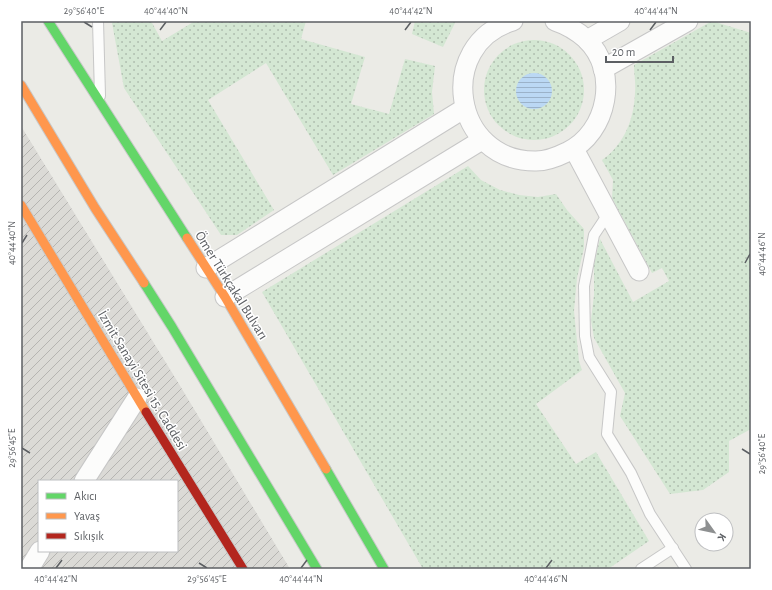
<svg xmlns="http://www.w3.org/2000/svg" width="772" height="590" font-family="'Alegreya Sans',sans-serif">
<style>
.industrial{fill:url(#industrial-furrows);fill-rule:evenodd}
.grass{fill:url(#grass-dots)}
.water{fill:url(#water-rules)}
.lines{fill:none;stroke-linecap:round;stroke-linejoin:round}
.lane-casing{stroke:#c7c7c7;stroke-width:12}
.street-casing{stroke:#c7c7c7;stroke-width:21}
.fast-casing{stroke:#c8c8c8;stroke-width:11}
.slow-casing{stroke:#c8c8c8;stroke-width:11}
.jam-casing{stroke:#c8c8c8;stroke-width:11}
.lane{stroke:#fcfcfb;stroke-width:10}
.street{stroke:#fcfcfb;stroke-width:19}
.fast{stroke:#63d668;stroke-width:9}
.slow{stroke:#ff974d;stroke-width:9}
.jam{stroke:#b3261e;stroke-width:9}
.ticks{fill:none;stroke:#5c5f63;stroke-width:1.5}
.labels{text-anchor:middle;stroke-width:3;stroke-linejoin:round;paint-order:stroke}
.street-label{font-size:14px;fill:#5c5f63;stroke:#fff}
.neatline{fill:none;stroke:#5c5f63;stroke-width:1.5}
.ticks-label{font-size:10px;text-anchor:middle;fill:#5c5f63}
</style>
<defs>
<pattern id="industrial-furrows" width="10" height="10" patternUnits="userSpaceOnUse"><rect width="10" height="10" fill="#dbdad6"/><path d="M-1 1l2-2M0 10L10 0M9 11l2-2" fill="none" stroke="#b5b4b1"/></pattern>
<pattern id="grass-dots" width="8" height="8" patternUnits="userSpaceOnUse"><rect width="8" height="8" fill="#d4e7d3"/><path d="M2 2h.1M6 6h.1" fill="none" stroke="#afbeaf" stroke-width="1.8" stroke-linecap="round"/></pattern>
<pattern id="water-rules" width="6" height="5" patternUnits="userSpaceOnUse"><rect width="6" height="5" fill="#bbd8f4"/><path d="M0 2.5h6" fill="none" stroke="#9bb2c9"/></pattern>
</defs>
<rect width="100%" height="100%" fill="#ebebe6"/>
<path class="industrial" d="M 21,126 L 179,384 L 290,569 L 21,569 ZM 39,481 L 177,481 L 177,551 L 39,551 Z"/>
<g class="grass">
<polygon points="114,21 151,21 162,41 195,21 306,21 301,39 365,57 351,104 389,114 405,59 435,66 432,92 434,114 333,175 266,63 208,100 274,210 237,235 221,235 124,88 112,23"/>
<polygon points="415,21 456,21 443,47 412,34"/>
<path d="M 712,21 L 751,33 L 751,429 L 729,441 L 729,472 L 703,490 L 670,494 L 620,416 L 625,393 L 594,338 L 591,320 L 594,295 L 594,264 L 600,239 L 633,302 L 669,281 L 662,268 L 652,273 L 612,198 L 613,180 L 602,160 C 624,145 634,119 635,93 C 636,84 634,74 634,65 Z"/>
<circle cx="534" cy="90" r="50"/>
<polygon points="468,166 481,180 500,190 519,195 538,197 556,194 567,210 584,229 584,248 577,278 574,311 579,361 582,370 536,404 576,464 596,452 649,541 608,569 423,569 262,292"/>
</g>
<circle class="water" cx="534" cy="91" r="18"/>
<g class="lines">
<defs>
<g id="lane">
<polyline points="98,21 100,96"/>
<polyline points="608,214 594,235 584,286 585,336 589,357 611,392 607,434 631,473 650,514 686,569"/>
<polyline points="641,569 673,548"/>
</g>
<g id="street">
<path d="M 513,21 C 435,44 452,162 536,161 C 547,161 557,157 567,152 C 608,133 620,71 586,39 C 577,31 567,25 555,21"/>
<polyline points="587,40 620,21"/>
<polyline points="603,69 688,21"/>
<polyline points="574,149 639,271"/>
<polyline points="206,268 465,108"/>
<polyline points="225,297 482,140"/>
<polyline points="84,481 137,398"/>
<polyline points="29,569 40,551"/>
</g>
<g id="fast">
<polyline points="48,21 187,238"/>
<polyline points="144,283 172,327 317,569"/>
<polyline points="326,469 384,569"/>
</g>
<g id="slow">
<polyline points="21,85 95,208 144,283"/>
<polyline points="21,205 146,412"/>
<polyline points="187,238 225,297 326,469"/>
</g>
<polyline id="jam" points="146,412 243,569"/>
</defs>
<use href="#lane" class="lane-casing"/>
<use href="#street" class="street-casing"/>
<use href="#fast" class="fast-casing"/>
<use href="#slow" class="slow-casing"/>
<use href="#jam" class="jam-casing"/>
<use href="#lane" class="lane"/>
<use href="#street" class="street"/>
<use href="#fast" class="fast"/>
<use href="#slow" class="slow"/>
<use href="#jam" class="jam"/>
</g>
<path class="ticks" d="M 84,22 L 92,27M 160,30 L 166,22M 405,30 L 411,22M 650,30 L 656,22M 22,243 L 27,235M 745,263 L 750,254M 22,448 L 30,453M 742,449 L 750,454M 199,563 L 207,568M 56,568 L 62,560M 301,568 L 307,560M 546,568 L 552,560"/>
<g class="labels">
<g class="street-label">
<text transform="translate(232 285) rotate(58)" y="5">Ömer Türkçakal Bulvarı</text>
<text transform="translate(143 380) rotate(59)" y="5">İzmit Sanayi Sitesi 15. Caddesi</text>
</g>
</g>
<rect width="772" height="590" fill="none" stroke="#ffffff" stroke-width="44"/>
<rect x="38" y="480" width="140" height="72" fill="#ffffff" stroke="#bebfc1"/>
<rect x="46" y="493" width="20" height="6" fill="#63d668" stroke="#bebfc1"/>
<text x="74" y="500" font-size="12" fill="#5c5f63">Akıcı</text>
<rect x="46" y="513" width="20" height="6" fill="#ff974d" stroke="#bebfc1"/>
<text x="74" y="520" font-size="12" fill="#5c5f63">Yavaş</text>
<rect x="46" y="533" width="20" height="6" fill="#b3261e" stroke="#bebfc1"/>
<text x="74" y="540" font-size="12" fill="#5c5f63">Sıkışık</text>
<g transform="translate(714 532) rotate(123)"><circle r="19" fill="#ffffff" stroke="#bebfc1"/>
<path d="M0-3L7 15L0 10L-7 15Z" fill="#8e9091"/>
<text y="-6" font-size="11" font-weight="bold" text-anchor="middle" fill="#5c5f63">K</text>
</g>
<path d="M606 56v6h67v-6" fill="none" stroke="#5c5f63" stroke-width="2"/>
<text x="612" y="56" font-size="12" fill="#5c5f63" stroke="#ffffff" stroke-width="3" paint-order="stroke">20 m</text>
<rect x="22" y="22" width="728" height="546" class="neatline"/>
<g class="ticks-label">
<text x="84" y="14">29°56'40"E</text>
<text x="166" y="14">40°44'40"N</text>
<text x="411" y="14">40°44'42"N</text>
<text x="656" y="14">40°44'44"N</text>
<text transform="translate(11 243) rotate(-90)" y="4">40°44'40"N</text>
<text transform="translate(761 254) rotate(-90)" y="4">40°44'46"N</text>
<text transform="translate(11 448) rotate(-90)" y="4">29°56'45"E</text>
<text transform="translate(761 454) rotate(-90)" y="4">29°56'40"E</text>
<text x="56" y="582">40°44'42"N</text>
<text x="207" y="582">29°56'45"E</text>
<text x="301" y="582">40°44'44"N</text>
<text x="546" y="582">40°44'46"N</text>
</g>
</svg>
